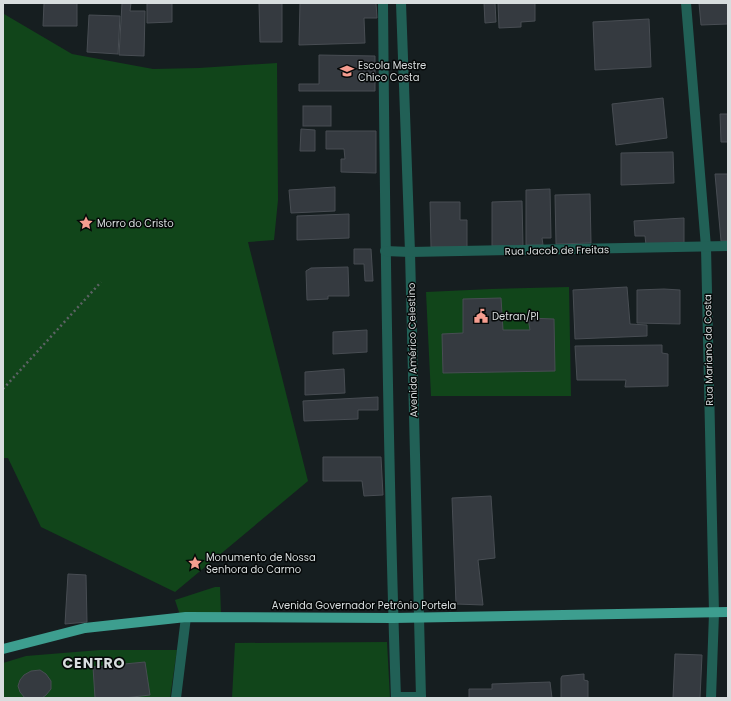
<svg xmlns="http://www.w3.org/2000/svg" width="731" height="701" font-family="Poppins,sans-serif">
<style>
.green{fill:#11451a}
.building{fill:#353a40;stroke:#484d53}
.lines{fill:none;stroke-linecap:round;stroke-linejoin:round}
.path{stroke:#5d6365;stroke-width:2.5;stroke-dasharray:2 3;stroke-linecap:butt}
.minor{stroke:#216056;stroke-width:10}
.primary{stroke:#3d9e8f;stroke-width:10}
.labels{text-anchor:middle;stroke-width:3;stroke-linejoin:round;paint-order:stroke}
.poi-label{font-size:10px;fill:#d8ddde;stroke:#050808;text-anchor:start}
.street-label{font-size:10px;fill:#d8ddde;stroke:#050808}
.district-label{font-size:14px;font-weight:bold;letter-spacing:1px;fill:#d8ddde;stroke:#050808}
</style>
<rect width="100%" height="100%" fill="#161e20"/>
<g class="green">
<polygon points="4,14 72,54 153,69 199,68 277,63 278,200 274,240 248,242 308,481 175,592 41,527 8,458 3,458 3,16"/>
<polygon points="569,287 571,396 431,396 426,292 491,289"/>
<polygon points="215,587 220,587 221,613 180,615 175,600"/>
<polygon points="387,642 390,698 232,698 235,643"/>
<polygon points="100,650 177,650 170,698 3,698 3,663 26,656"/>
</g>
<g class="building">
<polygon points="44,3 77,3 77,26 43,26"/>
<polygon points="122,3 131,3 130,11 145,11 144,56 119,55"/>
<polygon points="147,3 172,3 172,22 147,23"/>
<polygon points="259,3 282,3 282,42 260,42"/>
<polygon points="300,3 376,3 377,18 364,18 365,43 299,45"/>
<polygon points="484,3 495,3 496,22 485,23"/>
<polygon points="498,3 535,3 535,21 521,22 521,27 499,28"/>
<polygon points="699,3 728,3 728,24 701,25"/>
<polygon points="89,15 120,16 118,54 87,52"/>
<polygon points="649,19 651,67 595,70 593,22"/>
<polygon points="319,55 375,56 375,91 299,91 299,84 319,84"/>
<polygon points="663,98 667,138 616,145 612,104"/>
<rect x="303" y="106" width="28" height="20"/>
<polygon points="720,114 728,114 728,142 721,142"/>
<polygon points="301,129 315,130 315,151 300,151"/>
<polygon points="326,131 376,131 376,173 341,172 341,159 345,159 344,149 326,149"/>
<polygon points="673,152 674,183 621,185 621,153"/>
<polygon points="715,174 728,174 728,241 721,241"/>
<polygon points="335,187 335,211 291,213 289,190"/>
<polygon points="550,189 551,238 542,238 543,245 526,245 526,190"/>
<polygon points="590,194 591,243 556,244 555,195"/>
<polygon points="522,201 523,246 492,246 492,202"/>
<polygon points="430,202 460,202 460,220 467,220 467,247 431,247"/>
<polygon points="349,214 349,238 297,240 297,216"/>
<polygon points="684,218 684,245 646,245 645,236 635,236 634,221"/>
<polygon points="354,249 371,249 373,281 365,281 364,264 354,264"/>
<polygon points="348,267 349,296 328,296 328,299 307,300 306,271 311,268"/>
<polygon points="627,287 630,324 647,325 647,336 575,339 573,290"/>
<polygon points="664,289 680,290 680,324 637,323 637,290"/>
<polygon points="501,298 503,330 530,330 528,318 554,319 555,371 443,373 442,334 463,333 463,299"/>
<polygon points="367,330 367,352 333,354 333,332"/>
<polygon points="662,345 662,353 668,354 668,386 625,387 626,380 577,380 575,346"/>
<polygon points="344,369 345,393 305,395 305,372"/>
<polygon points="378,397 378,410 358,410 358,419 304,421 303,401"/>
<polygon points="323,457 381,457 383,495 364,496 362,481 323,481"/>
<polygon points="491,496 495,558 478,560 483,605 456,604 452,498"/>
<polygon points="68,574 86,575 87,622 65,624"/>
<polygon points="675,654 702,655 700,698 673,698"/>
<polygon points="145,662 150,695 124,698 95,698 93,667"/>
<polygon points="40,670 46,674 51,681 51,689 46,695 42,698 25,698 20,692 18,686 20,680 24,675 31,671"/>
<polygon points="584,674 584,680 588,681 588,698 561,698 561,678 562,676"/>
<polygon points="550,682 552,698 469,698 469,689 492,689 492,684"/>
</g>
<g class="lines">
<polyline class="path" points="3,389 101,282"/>
<g class="minor">
<path d="M 383,3 C 385,235 388,466 396,698"/>
<polyline points="401,3 410,252 419,617 421,698"/>
<polyline points="686,3 706,247 714,613 711,698"/>
<polyline points="385,251 410,252 728,246"/>
<polyline points="396,697 421,697"/>
<polyline points="176,698 186,617"/>
</g>
<polyline class="primary" points="3,649 85,628 186,617 393,618 728,612"/>
</g>
<defs>
<symbol id="school-bare" viewBox="-9 -9 18 18"><path d="M0-5L7-2L0 1L-7-2ZM-4 1L0 2.5L4 1V4Q0 6-4 4Z" fill="#f59d90" stroke="#050808" stroke-width="2.5" paint-order="stroke"/></symbol>
<symbol id="sight-bare" viewBox="-9 -9 18 18"><path d="M0-6L1.8-2.2L6-1.7L2.9 1.2L3.7 5.4L0 3.3L-3.7 5.4L-2.9 1.2L-6-1.7L-1.8-2.2Z" fill="#f59d90" stroke="#050808" stroke-width="2.5" paint-order="stroke"/></symbol>
<symbol id="civic-bare" viewBox="-9 -9 18 18"><path d="M-.6-6.5H3V-4.5H.6V-3L4-1V1h2V6H-6V1h2V-1L-.6-3ZM-1.2 2.5V6h2.4V2.5Z" fill="#f59d90" stroke="#050808" stroke-width="2.5" paint-order="stroke"/></symbol>
</defs>
<g fill-rule="evenodd">
<use href="#school-bare" x="337" y="61" width="20" height="20"/>
<use href="#sight-bare" x="76" y="213" width="20" height="20"/>
<use href="#civic-bare" x="471" y="306" width="20" height="20"/>
<use href="#sight-bare" x="185" y="553" width="20" height="20"/>
</g>
<g class="labels">
<g class="poi-label">
<text x="358" y="69">Escola Mestre<tspan x="358" dy="12">Chico Costa</tspan></text>
<text x="97" y="227">Morro do Cristo</text>
<text x="492" y="320">Detran/PI</text>
<text x="206" y="561">Monumento de Nossa<tspan x="206" dy="12">Senhora do Carmo</tspan></text>
</g>
<g class="street-label">
<text transform="translate(557 250) rotate(-1)" y="4">Rua Jacob de Freitas</text>
<text transform="translate(412 350) rotate(-91)" y="4">Avenida Américo Celestino</text>
<text transform="translate(708 350) rotate(-91)" y="4">Rua Mariano da Costa</text>
<text x="364" y="609">Avenida Governador Petrônio Portela</text>
</g>
<g class="district-label">
<text x="94" y="668">CENTRO</text>
</g>
</g>
<rect width="731" height="701" fill="none" stroke="#d8ddde" stroke-width="8"/>
</svg>
